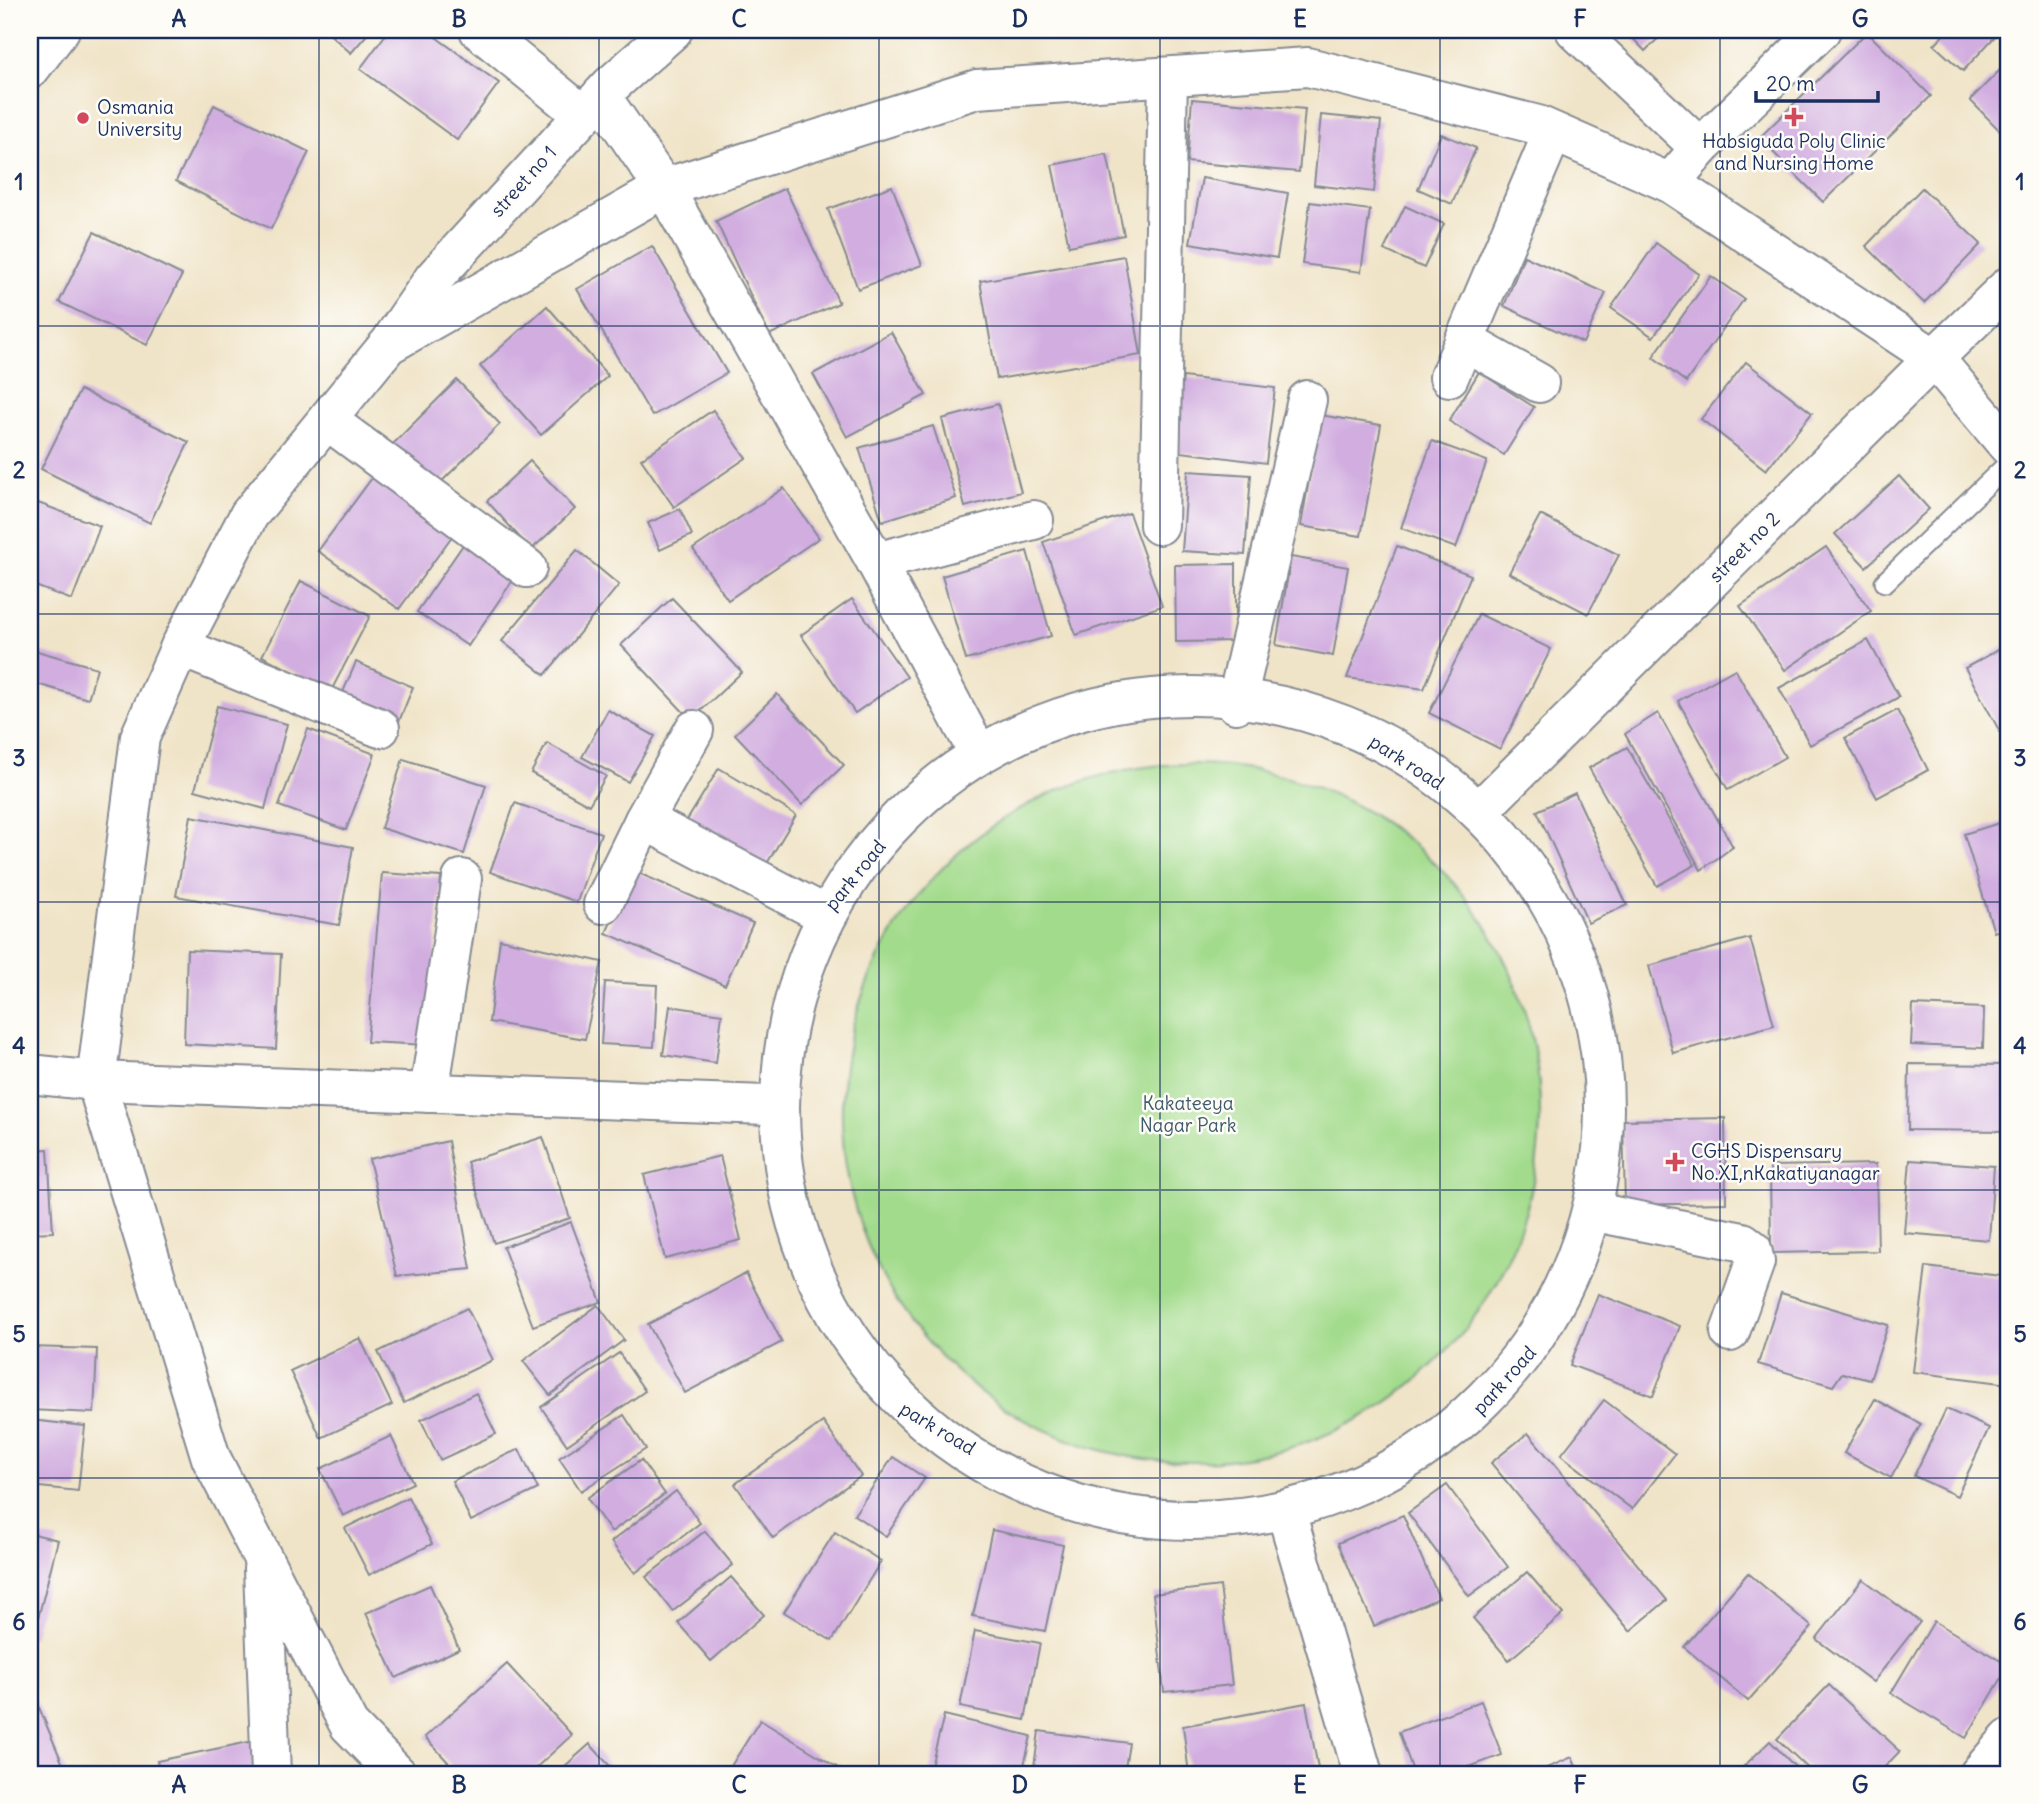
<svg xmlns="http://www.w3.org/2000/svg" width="2039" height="1804" font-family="Delius,sans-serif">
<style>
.green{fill:#a3db8c;stroke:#5f8575;stroke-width:2}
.building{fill:#d1ade0}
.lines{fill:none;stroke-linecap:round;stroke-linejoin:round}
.lane-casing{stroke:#868a93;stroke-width:23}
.street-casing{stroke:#868a93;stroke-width:42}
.lane{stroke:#fff;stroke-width:19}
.street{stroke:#fff;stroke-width:38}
.grid{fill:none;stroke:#1b2f5e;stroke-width:2;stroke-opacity:0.55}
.poi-dot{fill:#d1495b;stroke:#fdfcf7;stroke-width:2.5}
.labels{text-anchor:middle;stroke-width:5;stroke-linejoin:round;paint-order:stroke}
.poi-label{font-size:19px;fill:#1b2f5e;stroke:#fdfcf7;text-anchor:start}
.street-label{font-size:19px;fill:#1b2f5e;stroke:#fdfcf7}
.park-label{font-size:19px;fill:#3d5a6a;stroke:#fdfcf7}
.neatline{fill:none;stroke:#1b2f5e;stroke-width:2.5}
.grid-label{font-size:23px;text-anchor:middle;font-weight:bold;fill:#1b2f5e}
</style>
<rect width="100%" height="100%" fill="#fdfcf7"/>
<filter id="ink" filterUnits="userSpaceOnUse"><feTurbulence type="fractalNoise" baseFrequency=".0143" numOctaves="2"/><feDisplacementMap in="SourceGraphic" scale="14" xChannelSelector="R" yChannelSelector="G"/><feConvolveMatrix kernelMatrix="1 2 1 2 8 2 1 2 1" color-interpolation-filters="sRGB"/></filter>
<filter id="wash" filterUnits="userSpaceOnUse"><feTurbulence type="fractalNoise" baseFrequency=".00686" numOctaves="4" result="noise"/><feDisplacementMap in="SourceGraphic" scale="28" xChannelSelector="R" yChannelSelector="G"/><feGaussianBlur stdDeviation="1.57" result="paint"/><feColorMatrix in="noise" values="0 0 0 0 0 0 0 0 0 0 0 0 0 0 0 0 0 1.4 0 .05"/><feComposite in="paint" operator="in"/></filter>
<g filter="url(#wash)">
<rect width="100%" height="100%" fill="#f0e4c8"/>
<circle class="green" cx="1191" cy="1113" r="349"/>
<g id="blocks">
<g class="building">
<polygon points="325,30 371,30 351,53"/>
<polygon points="389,30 426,30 499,83 457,140 360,69"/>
<polygon points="1625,30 1667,30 1645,51"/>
<polygon points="1948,30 2001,30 1963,71 1934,45"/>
<polygon points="1867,32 1931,96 1823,202 1759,138"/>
<polygon points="2009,61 2009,140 1970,100"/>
<polygon points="1192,99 1305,109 1299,172 1187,162"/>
<polygon points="214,105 309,152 271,229 176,181"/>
<polygon points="1321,115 1381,121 1374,192 1314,185"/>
<polygon points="1441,134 1476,148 1452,204 1418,189"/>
<polygon points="1107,154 1124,235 1069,246 1052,165"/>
<polygon points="1202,178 1288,193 1277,258 1190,243"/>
<polygon points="892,186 922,265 858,289 828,209"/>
<polygon points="785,188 839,303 769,335 716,221"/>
<polygon points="1922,188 1981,244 1924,303 1866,246"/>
<polygon points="1310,202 1370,210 1361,272 1302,264"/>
<polygon points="1405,206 1444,224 1424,268 1384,250"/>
<polygon points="94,232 182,275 147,345 59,302"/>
<polygon points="1656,243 1699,274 1653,337 1611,308"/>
<polygon points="652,246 727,373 652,416 577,289"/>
<polygon points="1124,256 1141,355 997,379 980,281"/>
<polygon points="1524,256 1606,293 1583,343 1504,306"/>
<polygon points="1711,276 1744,299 1686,382 1653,357"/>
<polygon points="547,306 608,376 541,435 480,366"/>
<polygon points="891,332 926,395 847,437 813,374"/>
<polygon points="1746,362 1812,413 1766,470 1701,419"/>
<polygon points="1479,372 1534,407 1504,455 1449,421"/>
<polygon points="1183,377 1275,388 1266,463 1173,451"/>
<polygon points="457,380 500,424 434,489 391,446"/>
<polygon points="80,390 189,442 150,523 41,469"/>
<polygon points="998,404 1021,492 965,507 942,419"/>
<polygon points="713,410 746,458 674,507 641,459"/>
<polygon points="1320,415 1381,425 1361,536 1301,526"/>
<polygon points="933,426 956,498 882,521 859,448"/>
<polygon points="1432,441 1487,461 1456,548 1401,528"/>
<polygon points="530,461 575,509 531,550 487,501"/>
<polygon points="1188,471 1251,475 1245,555 1182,551"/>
<polygon points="375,474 455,532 399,609 318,551"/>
<polygon points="1899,476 1929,509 1866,567 1835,534"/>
<polygon points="784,488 819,538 728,600 693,549"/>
<polygon points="30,500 100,526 72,600 30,584"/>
<polygon points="680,509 692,535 660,550 648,523"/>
<polygon points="1129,513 1162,606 1076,635 1043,542"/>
<polygon points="1540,515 1619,555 1588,614 1509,573"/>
<polygon points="465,542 515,577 468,646 417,612"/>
<polygon points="1397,546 1471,575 1424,689 1347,678"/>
<polygon points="1826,547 1871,611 1785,670 1740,606"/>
<polygon points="577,550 619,585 545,675 502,641"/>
<polygon points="1027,551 1051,636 966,660 942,576"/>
<polygon points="1291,557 1348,567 1333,656 1276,645"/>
<polygon points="1236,564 1236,641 1176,642 1175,565"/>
<polygon points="301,581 370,616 331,691 262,656"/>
<polygon points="672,598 742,672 691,720 621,645"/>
<polygon points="852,599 907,677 855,713 801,635"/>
<polygon points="1479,614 1551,649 1500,749 1429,713"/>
<polygon points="1868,640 1899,697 1810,745 1779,688"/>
<polygon points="2009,644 2009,727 2000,732 1965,668"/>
<polygon points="30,649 97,668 88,699 30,682"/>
<polygon points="356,662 413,687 398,724 340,699"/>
<polygon points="1735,669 1785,757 1728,790 1678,701"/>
<polygon points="777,694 844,765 802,805 735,734"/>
<polygon points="217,706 287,724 265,809 195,790"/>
<polygon points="608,710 655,736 628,782 582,757"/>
<polygon points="1897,710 1928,770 1877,798 1845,738"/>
<polygon points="1658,713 1733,847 1701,870 1625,734"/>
<polygon points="308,729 375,754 346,830 279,806"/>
<polygon points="547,743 606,776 589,805 531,773"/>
<polygon points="1627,747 1695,865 1657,886 1589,768"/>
<polygon points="403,759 486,785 464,854 381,828"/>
<polygon points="719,768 796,815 760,875 683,827"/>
<polygon points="1575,793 1627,905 1588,923 1537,811"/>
<polygon points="515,803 601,833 577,902 490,872"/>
<polygon points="191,816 353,847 339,925 176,896"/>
<polygon points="2009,820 2009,927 1994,932 1964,834"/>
<polygon points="634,871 753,923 725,985 606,933"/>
<polygon points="382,873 441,877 428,1045 367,1042"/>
<polygon points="1750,938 1774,1025 1673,1053 1649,966"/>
<polygon points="500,939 602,962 585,1039 489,1022"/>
<polygon points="187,950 281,954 276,1049 184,1044"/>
<polygon points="605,982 657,985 654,1047 601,1044"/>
<polygon points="1913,1005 1984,1008 1983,1048 1911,1045"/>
<polygon points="670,1006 722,1014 716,1063 663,1055"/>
<polygon points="1909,1064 2009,1065 2009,1131 1908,1130"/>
<polygon points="1725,1118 1726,1203 1625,1205 1623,1120"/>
<polygon points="543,1137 570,1218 494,1243 467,1162"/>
<polygon points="448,1141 471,1269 397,1276 369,1159"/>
<polygon points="48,1149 53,1232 30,1233 30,1150"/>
<polygon points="720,1156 741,1240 665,1259 644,1175"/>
<polygon points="1910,1160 1994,1166 1989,1240 1904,1233"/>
<polygon points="1876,1164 1878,1251 1771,1253 1770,1166"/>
<polygon points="571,1222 601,1302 533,1326 503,1247"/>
<polygon points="1926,1267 2009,1277 2009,1384 1913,1372"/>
<polygon points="746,1273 782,1342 685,1393 648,1324"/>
<polygon points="1781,1293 1888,1325 1870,1380 1842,1373 1833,1386 1758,1364"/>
<polygon points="1598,1294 1680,1326 1653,1396 1570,1365"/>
<polygon points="598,1305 624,1340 550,1395 523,1361"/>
<polygon points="467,1308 493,1360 404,1403 378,1352"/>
<polygon points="360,1338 392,1405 321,1438 290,1371"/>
<polygon points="30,1347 97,1349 94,1413 30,1410"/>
<polygon points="619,1353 645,1391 567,1445 541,1407"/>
<polygon points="476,1393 496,1434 440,1460 421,1420"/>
<polygon points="1875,1399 1921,1424 1891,1478 1844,1453"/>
<polygon points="1604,1400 1675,1454 1632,1509 1561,1455"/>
<polygon points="1946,1409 1989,1428 1957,1496 1914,1476"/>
<polygon points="624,1415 646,1449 581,1491 559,1458"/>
<polygon points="30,1420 85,1426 78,1491 30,1486"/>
<polygon points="823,1422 861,1476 773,1538 735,1484"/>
<polygon points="1528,1433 1667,1600 1630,1631 1491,1463"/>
<polygon points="391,1436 413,1483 343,1516 320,1469"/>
<polygon points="519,1449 538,1489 471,1521 452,1481"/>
<polygon points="893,1457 925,1478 886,1536 854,1515"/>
<polygon points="641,1460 665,1494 611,1532 587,1498"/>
<polygon points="1447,1485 1508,1567 1469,1596 1408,1513"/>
<polygon points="676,1491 700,1523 635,1573 611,1542"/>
<polygon points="408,1497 432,1544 369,1575 345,1528"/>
<polygon points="1403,1515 1439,1598 1374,1626 1338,1543"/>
<polygon points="992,1530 1063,1545 1045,1631 973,1616"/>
<polygon points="705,1531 733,1565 673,1611 646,1577"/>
<polygon points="835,1532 881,1561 832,1641 784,1612"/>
<polygon points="30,1533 58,1540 33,1638 30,1637"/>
<polygon points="1527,1572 1563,1614 1509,1660 1473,1618"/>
<polygon points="1748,1573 1812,1627 1748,1701 1684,1647"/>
<polygon points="731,1577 764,1615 711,1661 678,1623"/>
<polygon points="1863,1579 1920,1622 1873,1682 1816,1639"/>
<polygon points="430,1585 459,1649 396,1678 366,1613"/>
<polygon points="1220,1586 1232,1685 1164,1692 1153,1594"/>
<polygon points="1934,1621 2009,1666 1966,1738 1891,1693"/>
<polygon points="975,1631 1040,1643 1025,1720 960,1707"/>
<polygon points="507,1664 572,1735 529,1774 459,1774 425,1737"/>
<polygon points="1829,1685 1900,1751 1878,1774 1814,1774 1777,1739"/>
<polygon points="30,1686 67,1774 30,1774"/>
<polygon points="1481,1701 1502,1755 1450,1774 1414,1774 1399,1732"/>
<polygon points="1306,1703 1319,1774 1189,1774 1183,1726"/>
<polygon points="944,1715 1031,1736 1022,1774 929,1774"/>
<polygon points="760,1720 848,1774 726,1774"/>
<polygon points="1039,1731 1129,1743 1124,1774 1033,1774"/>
<polygon points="254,1741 261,1774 160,1774 157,1761"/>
<polygon points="1770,1741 1802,1774 1736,1774"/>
<polygon points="590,1744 617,1774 556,1774"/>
<polygon points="1572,1757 1579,1774 1533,1774"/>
</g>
</g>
</g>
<g filter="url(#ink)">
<use href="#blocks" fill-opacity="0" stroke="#868a93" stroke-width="2"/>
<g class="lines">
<defs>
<polyline id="lane" points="1885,582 2009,463"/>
<g id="street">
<polyline points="479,30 583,115"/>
<polyline points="1575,30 1700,148"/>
<polyline points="30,69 60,30"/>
<polyline points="601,96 664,188 876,562 976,749"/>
<polyline points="1670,183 1700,148 1821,30"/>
<polyline points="393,338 434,278 610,86 673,30"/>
<polyline points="1464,341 1539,383"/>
<polyline points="1449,377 1553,132"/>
<polyline points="327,420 527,568"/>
<polyline points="1159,525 1168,77"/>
<polyline points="876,562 1034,520"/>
<polyline points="180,647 380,728"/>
<circle cx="1192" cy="1108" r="412"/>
<polyline points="1236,704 1307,400"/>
<polyline points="1480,810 1934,358 2009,286"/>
<polyline points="644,820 824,914"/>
<polyline points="603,904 644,820 694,730"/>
<polyline points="30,1074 96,1081 767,1105"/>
<polyline points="429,1093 462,879"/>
<polyline points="1600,1213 1743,1242 1752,1249 1755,1262 1730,1332"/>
<polyline points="1287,1515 1363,1774"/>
<polyline points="263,1569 271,1774"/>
<polyline points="397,1774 349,1725 211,1458 96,1081 140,737 180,647 249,515 388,345 664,188 977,89 1308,67 1538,125 1670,183 1934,358 2009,447"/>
<polyline points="1979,1774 2009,1739"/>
</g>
</defs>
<use href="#lane" class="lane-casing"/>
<use href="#street" class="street-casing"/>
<use href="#lane" class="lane"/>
<use href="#street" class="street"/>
</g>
</g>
<path class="grid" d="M 319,30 L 319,1774M 599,30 L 599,1774M 879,30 L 879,1774M 1160,30 L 1160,1774M 1440,30 L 1440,1774M 1720,30 L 1720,1774M 30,326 L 2009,326M 30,614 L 2009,614M 30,902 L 2009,902M 30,1190 L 2009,1190M 30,1478 L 2009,1478"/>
<g class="poi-dot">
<path d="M1790.5 106.5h7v7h7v7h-7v7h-7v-7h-7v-7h7z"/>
<circle cx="83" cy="118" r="7"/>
<path d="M1671.5 1151.5h7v7h7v7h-7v7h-7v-7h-7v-7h7z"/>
</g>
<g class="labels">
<g class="poi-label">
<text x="97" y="114">Osmania<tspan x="97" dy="22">University</tspan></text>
<text x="1794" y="148" text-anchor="middle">Habsiguda Poly Clinic<tspan x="1794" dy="22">and Nursing Home</tspan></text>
<text x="1691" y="1158">CGHS Dispensary<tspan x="1691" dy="22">No.XI,nKakatiyanagar</tspan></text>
</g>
<g class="street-label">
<text transform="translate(523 181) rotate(-48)" y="7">street no 1</text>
<text transform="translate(1744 547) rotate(-45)" y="7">street no 2</text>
<text transform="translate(1407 762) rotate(33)" y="7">park road</text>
<text transform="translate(855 875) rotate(-51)" y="7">park road</text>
<text transform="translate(1504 1380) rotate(-48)" y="7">park road</text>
<text transform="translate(938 1428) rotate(31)" y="7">park road</text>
</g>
<g class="park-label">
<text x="1188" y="1110">Kakateeya<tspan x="1188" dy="22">Nagar Park</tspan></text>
</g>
</g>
<rect width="2039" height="1804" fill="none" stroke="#fdfcf7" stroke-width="77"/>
<path d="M1756 91v10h122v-10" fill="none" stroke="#1b2f5e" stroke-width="3.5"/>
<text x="1766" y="91" font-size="21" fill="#1b2f5e" stroke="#fdfcf7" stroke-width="5" paint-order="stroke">20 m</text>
<rect x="38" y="38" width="1962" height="1728" class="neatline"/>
<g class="grid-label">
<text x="179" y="27">A</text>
<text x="459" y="27">B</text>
<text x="739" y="27">C</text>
<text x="1020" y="27">D</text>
<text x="1300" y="27">E</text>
<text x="1580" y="27">F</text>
<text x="1860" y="27">G</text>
<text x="19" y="190">1</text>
<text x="2020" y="190">1</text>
<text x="19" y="478">2</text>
<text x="2020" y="478">2</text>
<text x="19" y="766">3</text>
<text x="2020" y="766">3</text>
<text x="19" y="1054">4</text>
<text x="2020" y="1054">4</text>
<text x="19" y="1342">5</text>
<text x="2020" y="1342">5</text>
<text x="19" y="1630">6</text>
<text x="2020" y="1630">6</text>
<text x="179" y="1793">A</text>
<text x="459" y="1793">B</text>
<text x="739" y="1793">C</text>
<text x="1020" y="1793">D</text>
<text x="1300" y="1793">E</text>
<text x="1580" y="1793">F</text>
<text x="1860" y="1793">G</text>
</g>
</svg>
